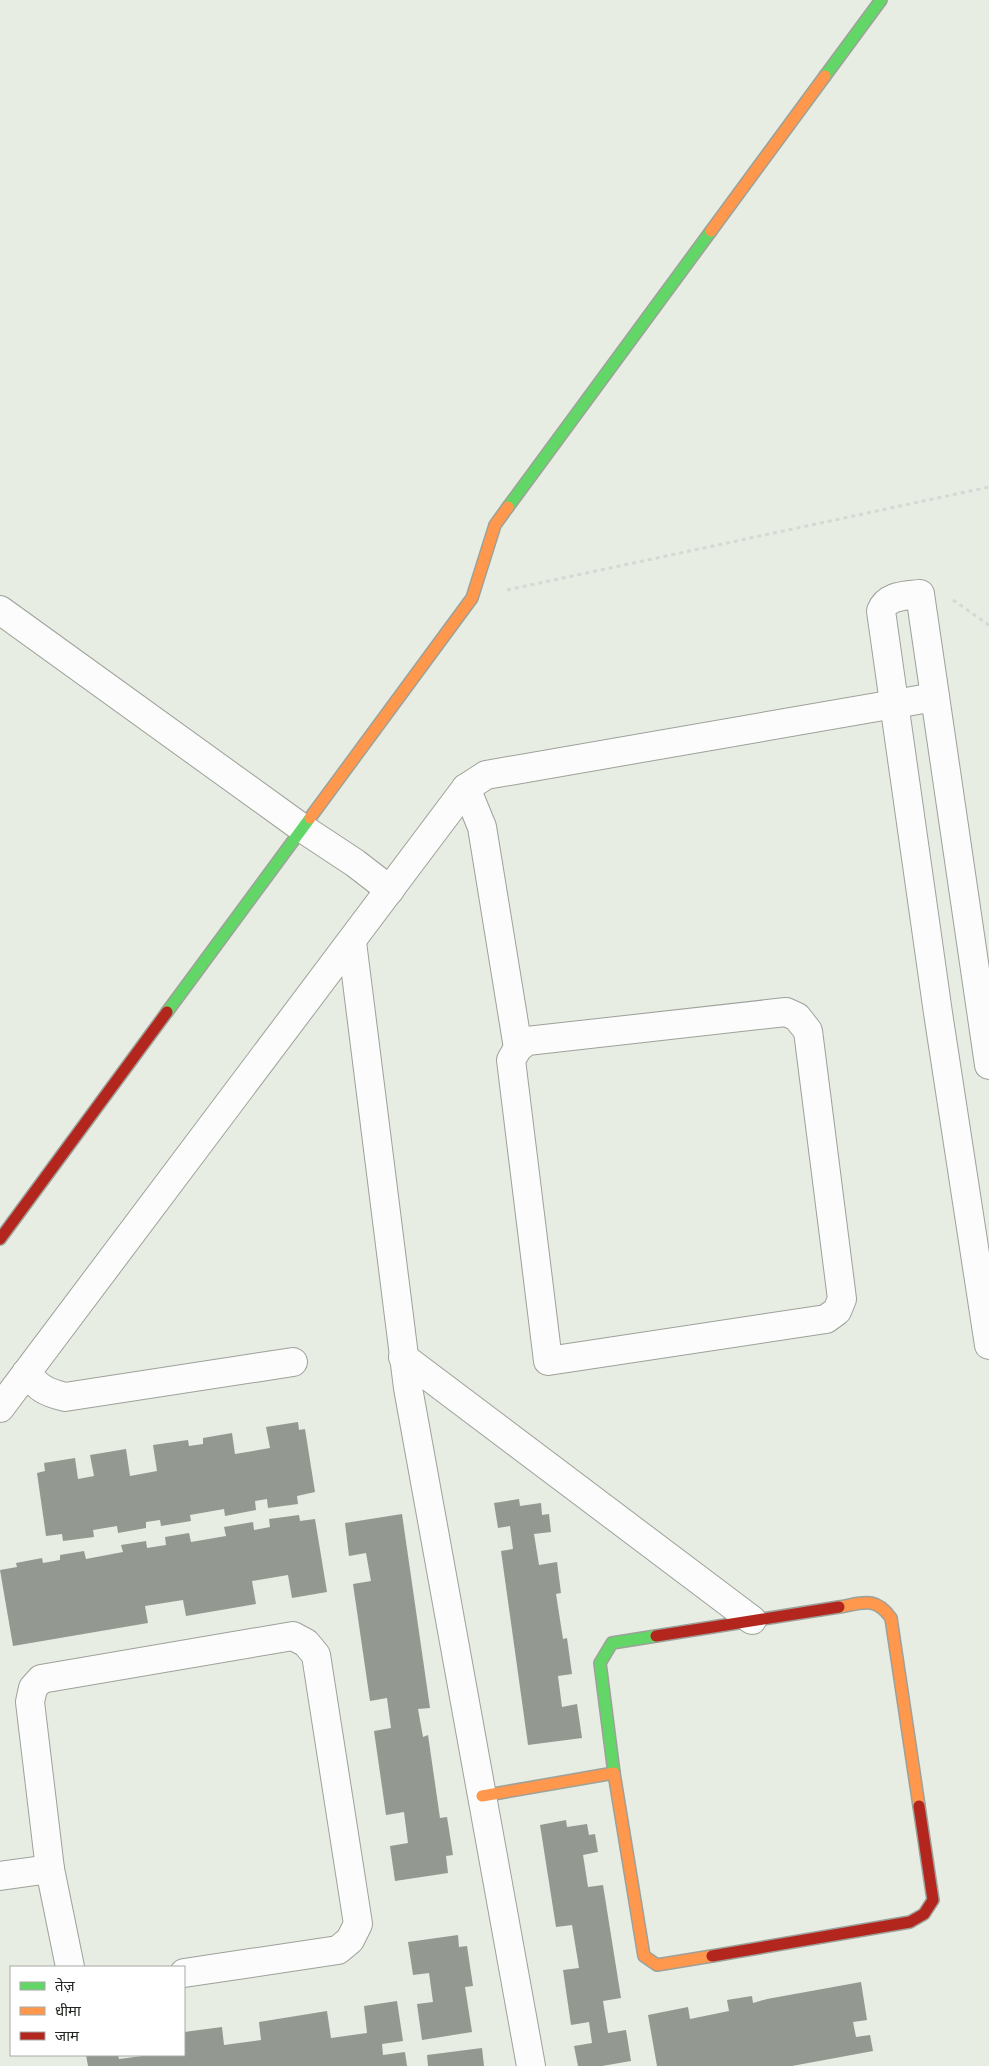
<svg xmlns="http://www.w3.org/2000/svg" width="989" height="2066" font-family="Spectral,'Noto Sans Devanagari',serif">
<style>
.building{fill:#939890}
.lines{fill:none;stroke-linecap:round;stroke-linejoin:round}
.street-casing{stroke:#9da19a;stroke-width:30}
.fast-casing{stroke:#9da19a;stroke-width:14}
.slow-casing{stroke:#9da19a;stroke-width:14}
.jam-casing{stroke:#9da19a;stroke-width:14}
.path{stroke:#d6d8d5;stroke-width:3;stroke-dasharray:4 4;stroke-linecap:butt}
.street{stroke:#fbfcfb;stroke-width:28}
.fast{stroke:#63d668;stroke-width:11}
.slow{stroke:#ff974d;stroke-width:11}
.jam{stroke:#b3261e;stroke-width:11}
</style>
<rect width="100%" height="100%" fill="#e7ede3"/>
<g class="building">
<polygon points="298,1422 299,1430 305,1429 315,1492 297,1496 298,1504 268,1508 267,1499 255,1501 256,1510 225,1516 224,1509 190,1515 191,1521 161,1526 160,1520 146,1522 146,1528 118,1533 117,1526 93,1530 94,1537 63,1541 62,1534 46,1536 37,1473 45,1471 44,1463 75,1458 78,1479 94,1476 90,1455 126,1449 130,1476 157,1471 153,1445 188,1440 189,1446 203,1444 203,1438 232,1433 235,1454 270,1448 266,1427"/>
<polygon points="519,1499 520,1506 541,1503 542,1515 549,1514 551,1532 534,1534 539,1565 557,1562 561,1593 556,1594 563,1639 567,1638 572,1674 558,1676 562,1707 577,1704 582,1738 528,1745 501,1551 513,1549 510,1526 498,1528 494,1503"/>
<polygon points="402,1514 430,1708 418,1709 423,1737 428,1735 440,1818 447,1817 453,1855 446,1856 448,1873 395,1881 390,1846 408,1843 404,1812 386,1815 374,1731 391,1728 387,1698 370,1701 353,1584 371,1581 366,1553 349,1556 345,1523"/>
<polygon points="299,1515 300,1521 315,1519 327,1592 292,1598 288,1575 252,1581 256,1604 186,1616 183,1600 145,1606 148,1623 13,1646 0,1570 17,1567 16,1563 42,1558 43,1563 60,1560 60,1555 84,1551 86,1559 123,1552 121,1545 146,1541 147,1548 166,1545 165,1537 189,1533 191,1542 226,1536 224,1527 253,1522 254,1530 270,1527 269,1519"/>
<polygon points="566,1820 567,1827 587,1824 589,1835 595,1834 598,1852 583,1855 588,1887 603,1885 621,1998 603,2001 608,2033 626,2030 631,2061 602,2066 578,2066 574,2046 592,2043 589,2022 571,2025 563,1970 579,1968 572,1925 556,1927 540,1825"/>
<polygon points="458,1935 459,1947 467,1946 473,1986 465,1987 472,2032 422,2040 417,2004 433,2002 429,1973 413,1975 408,1942"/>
<polygon points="861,1982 867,2020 853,2022 856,2037 870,2035 873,2051 792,2066 657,2066 648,2015 688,2007 690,2019 729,2011 727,2000 752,1996 753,2003 767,1999"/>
<polygon points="397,2001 403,2041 382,2044 383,2055 405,2052 407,2066 88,2066 86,2055 118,2055 119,2059 150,2055 184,2055 184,2032 222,2027 224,2045 261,2040 259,2022 327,2011 331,2038 367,2033 364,2006"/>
<polygon points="482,2048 484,2066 428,2066 427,2055"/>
</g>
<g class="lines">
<defs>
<g id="street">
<polyline points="0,610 302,828 355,863 390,890"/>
<polyline points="466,788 482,827 518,1048"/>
<polyline points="352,942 408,1388 531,2066"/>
<polygon points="786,1012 797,1017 808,1031 842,1299 837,1311 826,1319 548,1361 511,1060 518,1048 527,1041"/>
<path d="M 989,1065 L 920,594 C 905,596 887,595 881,611 L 938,1013 L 989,1345"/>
<polyline points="403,1357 752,1620"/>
<path d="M 26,1373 C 39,1388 45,1392 65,1397 L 293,1362"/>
<polyline points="0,1408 466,788 486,775 935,697"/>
<polyline points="50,1869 30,1702 33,1688 41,1679 293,1636 306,1643 316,1655 358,1924 350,1940 338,1950 184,1973"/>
<polyline points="0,1876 50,1869 70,1967"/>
</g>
<g id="fast">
<polyline points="825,76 881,0"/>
<polyline points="508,507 711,231"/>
<polyline points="167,1012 310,818"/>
<polyline points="614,1773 600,1663 612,1643 656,1636"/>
</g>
<g id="slow">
<polyline points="711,231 825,76"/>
<polyline points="310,818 472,598 495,525 508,507"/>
<path d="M 839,1607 C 863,1603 875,1596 891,1618 L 919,1806"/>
<polyline points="482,1796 614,1773 644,1956 657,1965 712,1956"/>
</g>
<g id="jam">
<polyline points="0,1239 167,1012"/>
<polyline points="656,1636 839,1607"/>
<polyline points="712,1956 910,1922 924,1914 933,1900 919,1806"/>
</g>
</defs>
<use href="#street" class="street-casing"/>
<use href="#fast" class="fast-casing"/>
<use href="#slow" class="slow-casing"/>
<use href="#jam" class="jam-casing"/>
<g class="path">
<polyline points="507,590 989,487"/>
<polyline points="953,600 989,625"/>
</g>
<use href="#street" class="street"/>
<use href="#fast" class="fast"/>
<use href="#slow" class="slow"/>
<use href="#jam" class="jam"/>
</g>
<rect x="10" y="1966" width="175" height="90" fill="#ffffff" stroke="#a7a9a6"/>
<rect x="20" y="1982" width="25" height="8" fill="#63d668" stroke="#a7a9a6"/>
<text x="55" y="1991" font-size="15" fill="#232721">तेज़</text>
<rect x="20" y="2007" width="25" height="8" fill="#ff974d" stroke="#a7a9a6"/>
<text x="55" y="2016" font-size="15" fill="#232721">धीमा</text>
<rect x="20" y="2032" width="25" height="8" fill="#b3261e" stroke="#a7a9a6"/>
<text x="55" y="2041" font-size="15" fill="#232721">जाम</text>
</svg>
